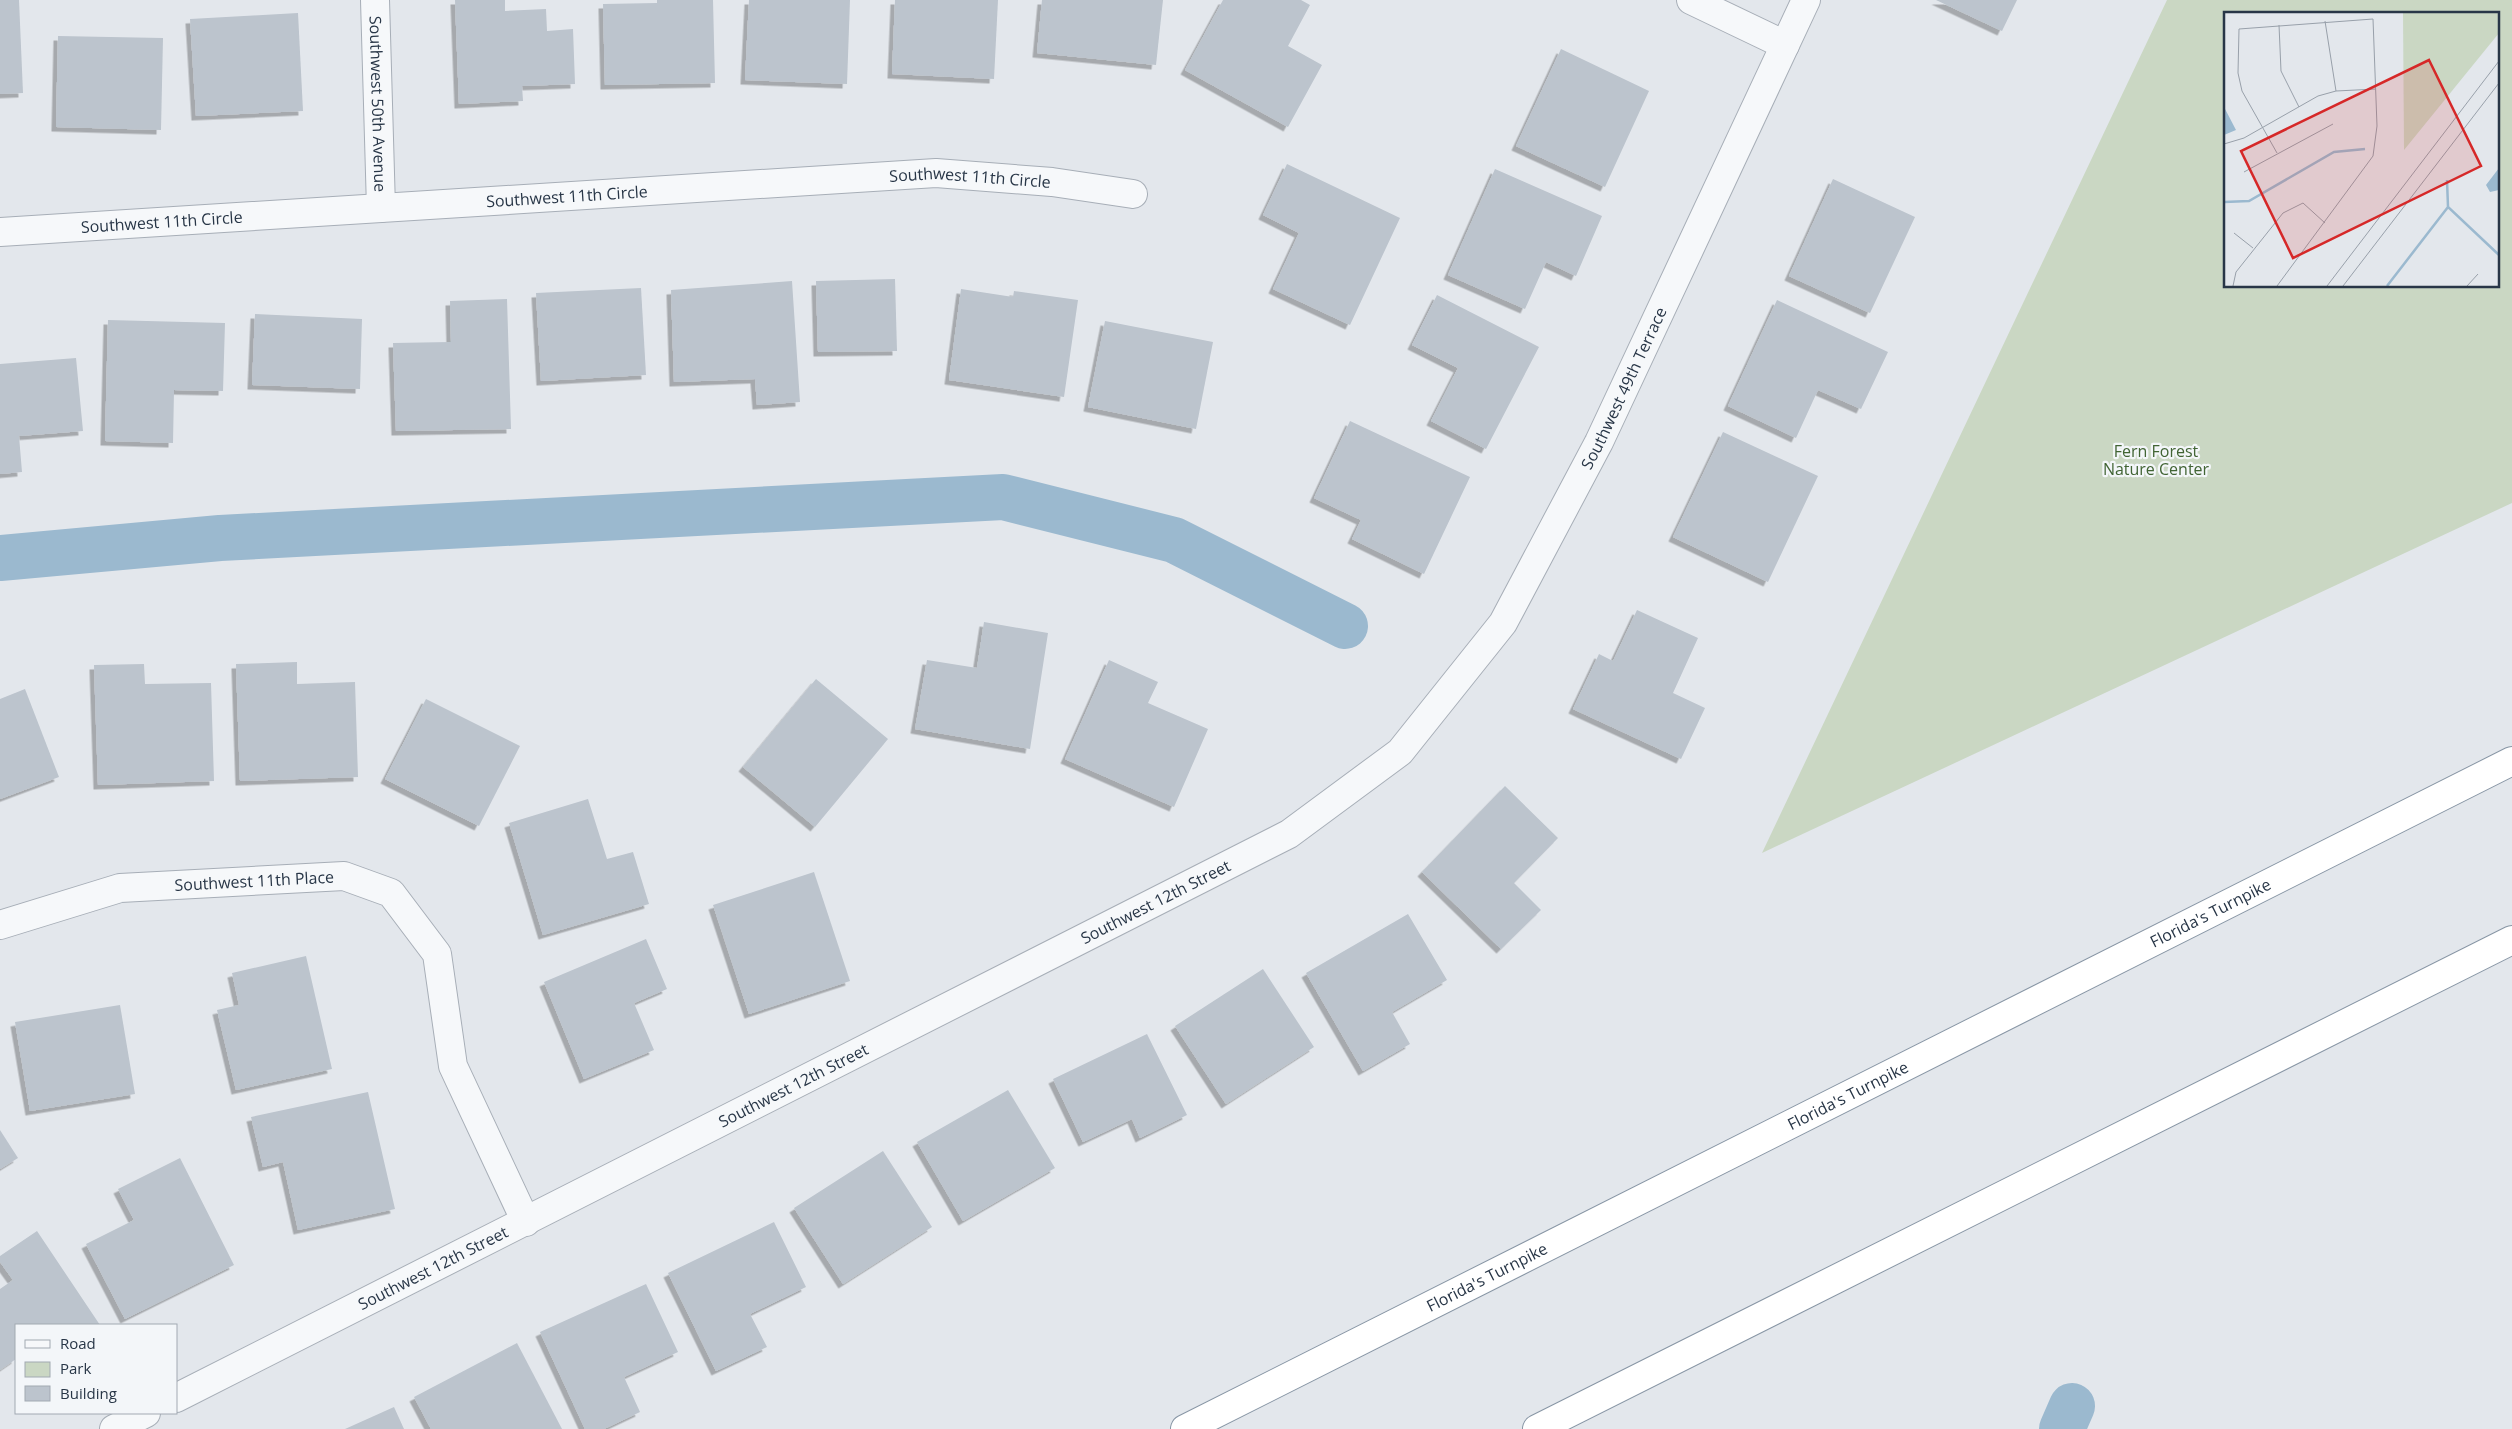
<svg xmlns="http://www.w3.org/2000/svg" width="2512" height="1429" font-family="'Open Sans',sans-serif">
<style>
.green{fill:#cad7c3;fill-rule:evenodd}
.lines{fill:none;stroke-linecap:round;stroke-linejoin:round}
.canal{stroke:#9bb9cf;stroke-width:46}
.building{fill:#bcc4cd;filter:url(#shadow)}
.minor-casing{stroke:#a7aeb7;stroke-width:30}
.motorway-casing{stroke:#8896a5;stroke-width:30}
.minor{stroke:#f6f8fa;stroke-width:28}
.motorway{stroke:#fff;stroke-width:28}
.labels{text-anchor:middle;stroke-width:4.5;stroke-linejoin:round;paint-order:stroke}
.street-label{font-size:16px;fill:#283647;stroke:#f3f6f9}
.park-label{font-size:16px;fill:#416434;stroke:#f3f6f9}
.inset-river{fill:none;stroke:#9bb9cf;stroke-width:2.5}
.inset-road{fill:none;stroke:#98a0aa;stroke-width:1}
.view{fill:#d62828;fill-opacity:0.15;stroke:#d62828;stroke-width:2.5}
.inset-edge{fill:none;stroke:#283647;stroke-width:2.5}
</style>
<defs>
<filter id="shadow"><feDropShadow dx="-4.5" dy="4.5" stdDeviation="0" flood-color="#0004"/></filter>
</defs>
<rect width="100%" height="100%" fill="#e3e7ec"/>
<path class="green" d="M 2167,0 L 2512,0 L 2512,503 L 1762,853 ZM 2226,14 L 2498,14 L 2498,286 L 2226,286 Z"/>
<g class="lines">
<g class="canal">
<polyline points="0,558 220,538 1003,497 1174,540 1345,626"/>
<polyline points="2062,1429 2072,1406"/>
</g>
</g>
<g class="building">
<polygon points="0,0 19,0 23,93 0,94"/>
<polygon points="455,0 505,0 505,11 546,9 547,31 573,29 575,84 522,86 523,101 459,104"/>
<polygon points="657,0 713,0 715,83 605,85 603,4 657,3"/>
<polygon points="749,0 850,0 847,84 745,80"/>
<polygon points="895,0 998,0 994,79 892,74"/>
<polygon points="1042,0 1163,0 1156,65 1037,53"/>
<polygon points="1223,0 1301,0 1310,5 1288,46 1322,65 1288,127 1185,70"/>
<polygon points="1936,0 2017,0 2002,31"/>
<polygon points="298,13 303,111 196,116 190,19"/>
<polygon points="58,36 163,38 161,130 56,127"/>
<polygon points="1561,49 1649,91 1605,187 1516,146"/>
<polygon points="1287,164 1400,218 1350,325 1273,289 1299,233 1263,215"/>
<polygon points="1495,169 1602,216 1576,276 1546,262 1525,309 1448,275"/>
<polygon points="1833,179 1915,217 1870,313 1789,276"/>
<polygon points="895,279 897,351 818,352 816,281"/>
<polygon points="792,281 800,402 757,405 755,379 674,382 671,290"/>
<polygon points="641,288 646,375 541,381 536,293"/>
<polygon points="961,289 1013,297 1014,291 1078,300 1064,397 949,380"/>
<polygon points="1437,295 1539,347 1486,449 1431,421 1458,368 1412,345"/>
<polygon points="507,299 511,429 396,431 393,343 451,342 450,301"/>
<polygon points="1777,300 1888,352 1861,409 1818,390 1796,438 1728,406"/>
<polygon points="255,314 362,319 360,389 252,385"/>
<polygon points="108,320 225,323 223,391 174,390 173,443 105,441"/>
<polygon points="1105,321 1213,342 1196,429 1088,407"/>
<polygon points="76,358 83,431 19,436 22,472 0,474 0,364"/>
<polygon points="1350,421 1470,477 1424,574 1352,539 1361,520 1314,498"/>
<polygon points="1723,432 1818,476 1768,582 1673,537"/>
<polygon points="1637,610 1698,638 1673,693 1705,708 1681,759 1573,709 1599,654 1613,661"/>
<polygon points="984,622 1048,633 1030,749 915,729 927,660 977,668"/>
<polygon points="1109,660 1158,682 1148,703 1208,729 1174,807 1065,759"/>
<polygon points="297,662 297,684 355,682 358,777 240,781 236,664"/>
<polygon points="144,664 145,684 211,683 214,781 98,785 94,665"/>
<polygon points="816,679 888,739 815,827 743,767"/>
<polygon points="25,689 59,777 0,799 0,699"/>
<polygon points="426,699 520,746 479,826 385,779"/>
<polygon points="1505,786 1558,838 1514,883 1541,910 1501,949 1422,872"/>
<polygon points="588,799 607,859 633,852 649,904 543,935 509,823"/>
<polygon points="814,872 850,981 749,1014 713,905"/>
<polygon points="1408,914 1447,980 1392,1012 1410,1044 1363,1071 1306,973"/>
<polygon points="646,939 667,989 634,1003 654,1050 584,1079 544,982"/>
<polygon points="306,956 332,1069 236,1090 217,1010 239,1005 232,973"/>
<polygon points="1263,969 1314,1047 1226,1104 1175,1026"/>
<polygon points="120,1005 135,1094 30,1111 15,1022"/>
<polygon points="1147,1034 1187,1115 1140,1138 1132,1119 1083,1142 1053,1079"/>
<polygon points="1008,1090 1055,1168 963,1221 917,1142"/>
<polygon points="368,1092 395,1209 298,1230 283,1162 263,1167 251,1117"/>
<polygon points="0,1130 18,1158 0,1169"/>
<polygon points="883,1151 932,1227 843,1284 794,1208"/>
<polygon points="180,1158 234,1265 125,1319 86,1244 134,1220 118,1189"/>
<polygon points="774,1222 806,1287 750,1314 767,1347 716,1371 668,1273"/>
<polygon points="37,1231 100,1325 16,1325 16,1359 0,1370 0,1289 13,1280 0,1262 0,1256"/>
<polygon points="646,1284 678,1352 624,1377 640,1412 604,1429 585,1429 540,1332"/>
<polygon points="517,1343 562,1429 431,1429 414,1397"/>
<polygon points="394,1407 404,1429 345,1429"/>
</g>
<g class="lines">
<defs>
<g id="minor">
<path id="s1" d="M 375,0 L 381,208"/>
<polyline points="1691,0 1785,45"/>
<path id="s2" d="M 0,232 L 936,173 L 1052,182 L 1133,194"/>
<path id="s3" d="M 0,925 L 120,888 L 344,876 L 391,893 L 437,954 L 453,1066 L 526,1222"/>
<path id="s4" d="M 176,1398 L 1289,834 L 1400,752 L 1503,623 L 1599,442 L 1806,0"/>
<polyline points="114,1429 146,1413"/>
</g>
<g id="motorway">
<path id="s5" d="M 1185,1429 L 2512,761"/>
<polyline points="1537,1429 2512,940"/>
</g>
</defs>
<use href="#minor" class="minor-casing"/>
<use href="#motorway" class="motorway-casing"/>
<use href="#minor" class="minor"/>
<use href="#motorway" class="motorway"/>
</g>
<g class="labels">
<g class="street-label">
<text dy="6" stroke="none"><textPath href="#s1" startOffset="104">Southwest 50th Avenue</textPath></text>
<text dy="6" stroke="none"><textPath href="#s2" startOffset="972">Southwest 11th Circle</textPath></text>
<text dy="6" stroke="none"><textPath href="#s2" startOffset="568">Southwest 11th Circle</textPath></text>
<text dy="6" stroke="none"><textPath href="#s2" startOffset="162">Southwest 11th Circle</textPath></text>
<text dy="6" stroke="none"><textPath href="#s4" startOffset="1815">Southwest 49th Terrace</textPath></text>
<text dy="6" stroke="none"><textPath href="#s3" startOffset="260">Southwest 11th Place</textPath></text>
<text dy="6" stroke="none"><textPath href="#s4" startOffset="1098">Southwest 12th Street</textPath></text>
<text dy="6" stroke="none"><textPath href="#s5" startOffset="1148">Florida's Turnpike</textPath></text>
<text dy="6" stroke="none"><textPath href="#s4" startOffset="692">Southwest 12th Street</textPath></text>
<text dy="6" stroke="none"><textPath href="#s5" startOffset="742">Florida's Turnpike</textPath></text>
<text dy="6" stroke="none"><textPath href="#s4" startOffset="288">Southwest 12th Street</textPath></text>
<text dy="6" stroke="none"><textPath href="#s5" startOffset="338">Florida's Turnpike</textPath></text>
</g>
<g class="park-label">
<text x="2156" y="457">Fern Forest<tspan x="2156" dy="18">Nature Center</tspan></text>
</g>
</g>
<g transform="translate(2224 12)">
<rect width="275" height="275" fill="#e3e7ec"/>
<path d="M 179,1 L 275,1 L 275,21 L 180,138 Z" fill="#cad7c3"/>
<path d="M 0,95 L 12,118 L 0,123 ZM 275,156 L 275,178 L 266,180 L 262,173 Z" fill="#9bb9cf"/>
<path class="inset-river" d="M 223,168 L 224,195 L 275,243M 0,190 L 25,189 L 110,140 L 141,137M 163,274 L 224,195"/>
<path class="inset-road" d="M 101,9 L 112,79M 55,13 L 57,59 L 75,95M 0,132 L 20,126 L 94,84 L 112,79 L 152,77M 20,160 L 109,112M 10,221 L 29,236M 9,274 L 12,260 L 59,201 L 79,191 L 101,211M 53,274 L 149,144 L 153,114 L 149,7 L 15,17 L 14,61 L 18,79 L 53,141M 103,274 L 275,49M 119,274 L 275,71M 243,274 L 254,262"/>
<path class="view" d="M 205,48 L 257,154 L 69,246 L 17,139 Z"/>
<rect width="275" height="275" class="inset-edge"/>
</g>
<rect x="15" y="1324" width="162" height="90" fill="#f3f6f9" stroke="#a2a9b2"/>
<rect x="25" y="1340" width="25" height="8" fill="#f6f8fa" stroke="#a2a9b2"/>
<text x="60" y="1349" font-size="15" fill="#283647">Road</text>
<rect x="25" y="1362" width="25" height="15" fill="#cad7c3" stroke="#a2a9b2"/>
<text x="60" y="1374" font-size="15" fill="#283647">Park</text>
<rect x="25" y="1386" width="25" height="15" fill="#bcc4cd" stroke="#a2a9b2"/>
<text x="60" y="1399" font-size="15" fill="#283647">Building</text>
</svg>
